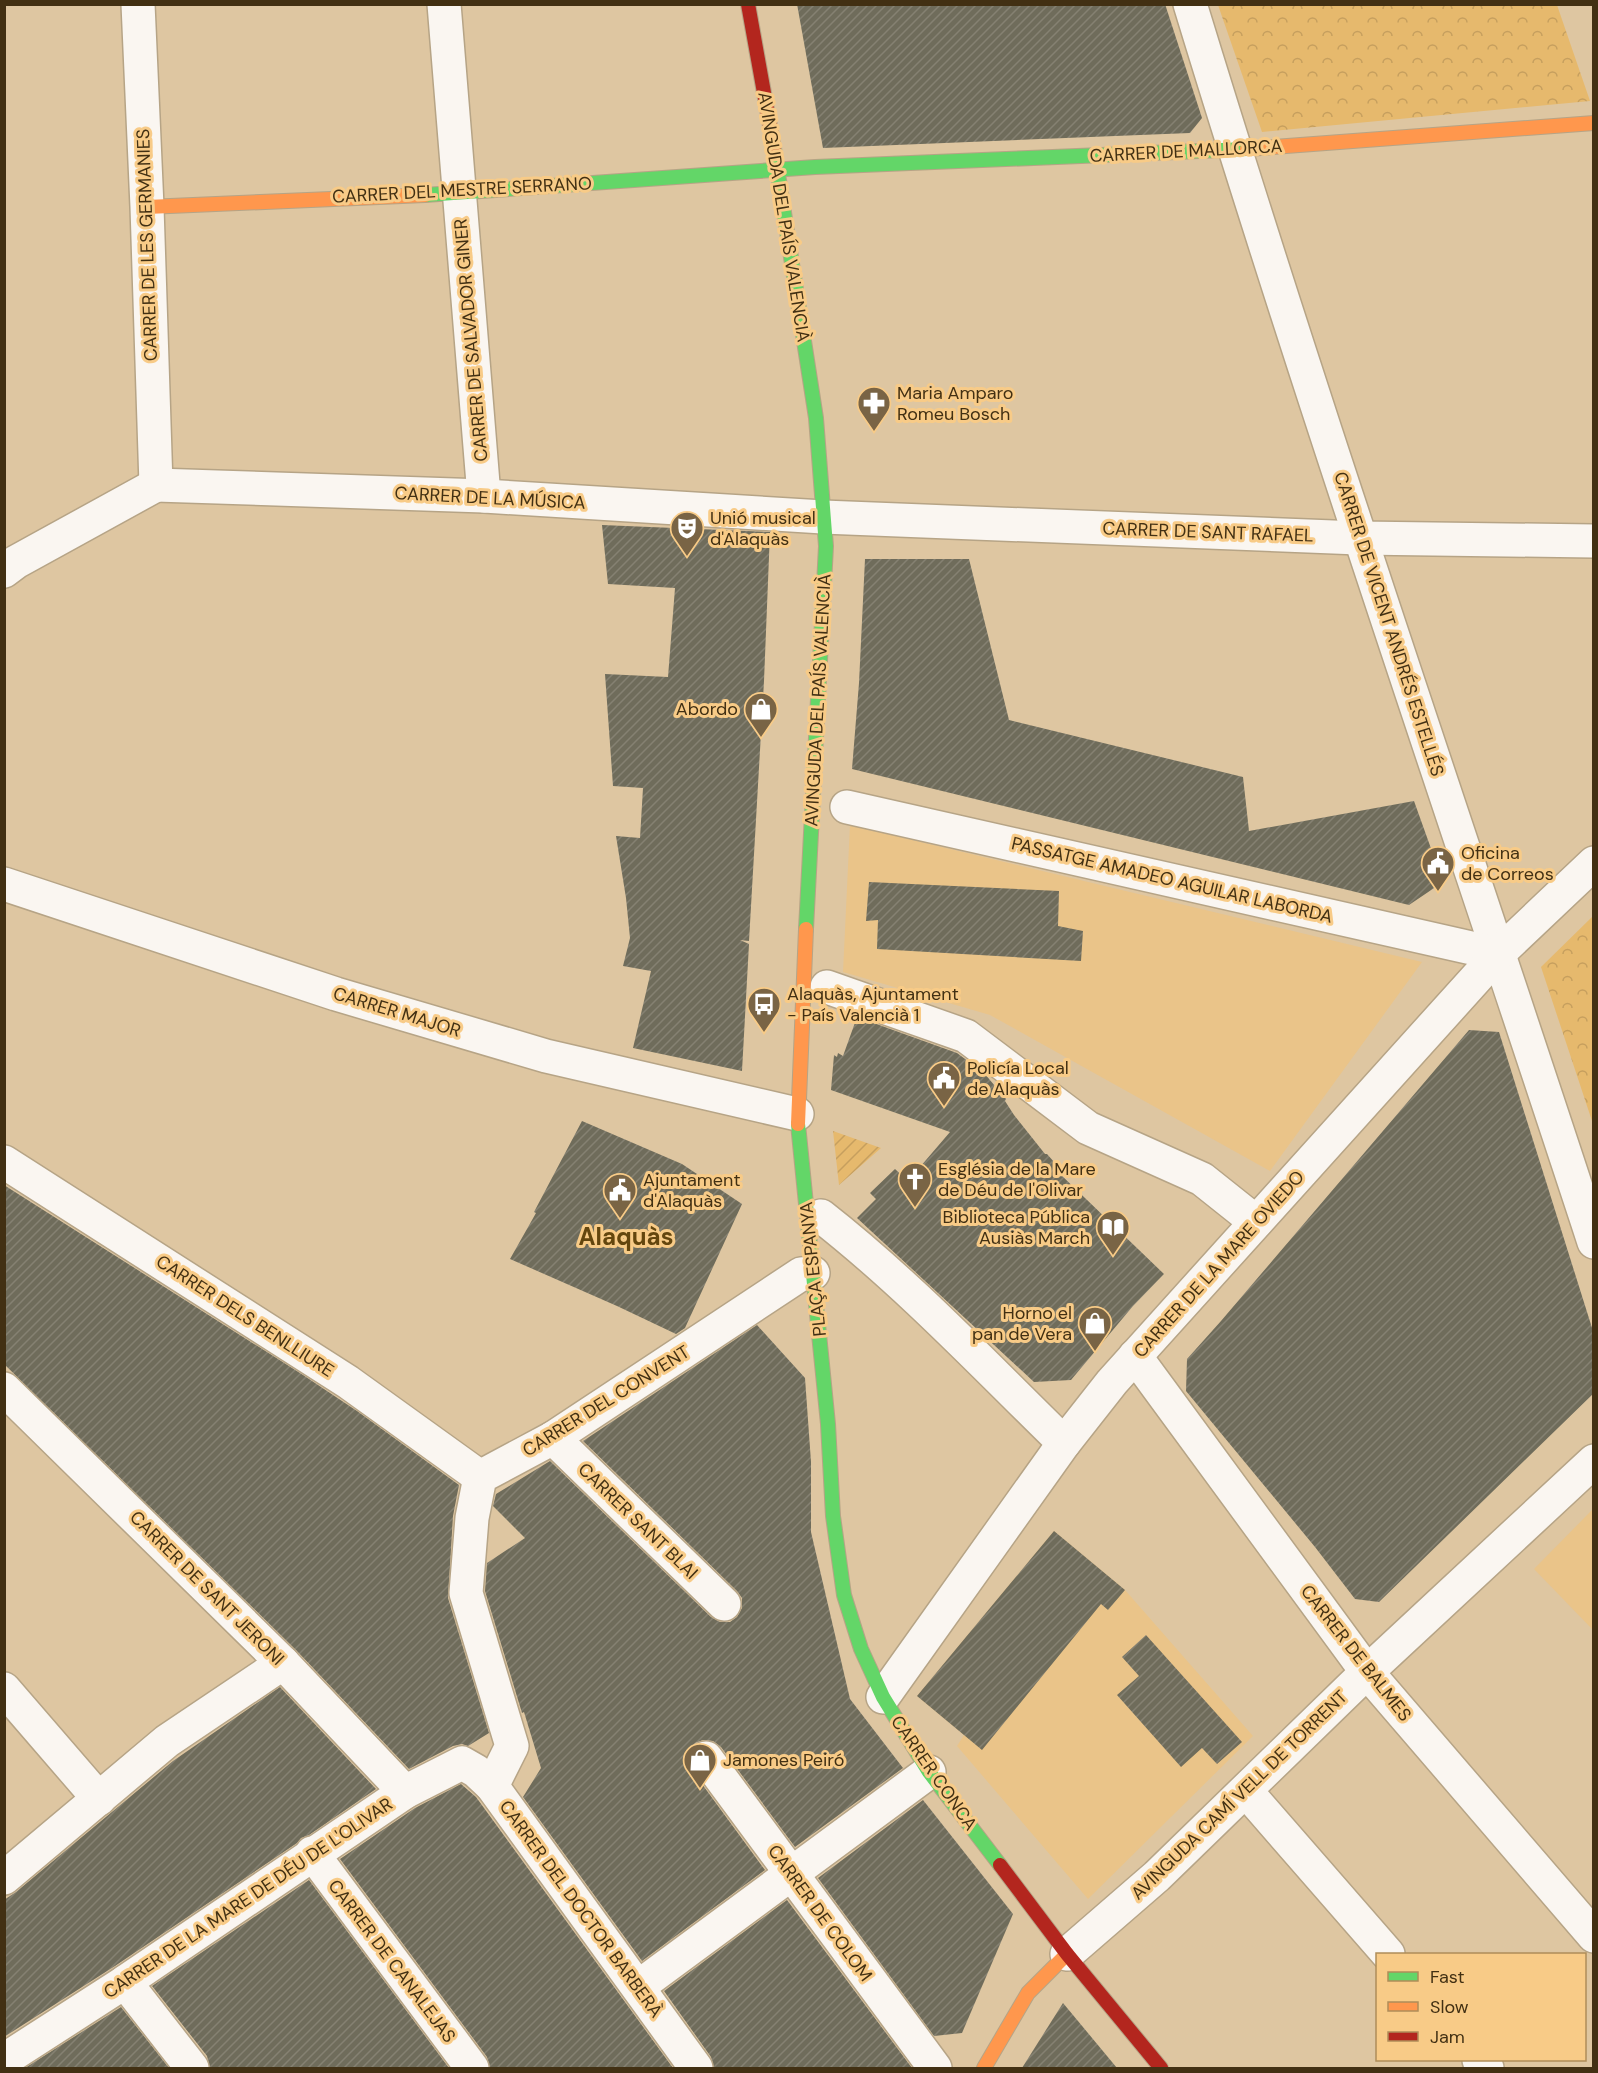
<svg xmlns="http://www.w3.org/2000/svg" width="1598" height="2073" font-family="'DM Sans',sans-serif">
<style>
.built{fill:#eac489}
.forest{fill:url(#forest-crowns)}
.garden{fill:url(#garden-furrows)}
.building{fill:url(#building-hatch)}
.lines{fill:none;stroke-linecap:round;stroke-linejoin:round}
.street-casing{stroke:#b6a486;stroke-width:36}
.fast-casing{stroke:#b6a486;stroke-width:16}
.slow-casing{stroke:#b6a486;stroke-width:16}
.jam-casing{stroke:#b6a486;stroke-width:16}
.street{stroke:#faf6f1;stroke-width:33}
.fast{stroke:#63d668;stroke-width:14}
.slow{stroke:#ff974d;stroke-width:14}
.jam{stroke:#b3261e;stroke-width:14}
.labels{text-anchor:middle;stroke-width:6;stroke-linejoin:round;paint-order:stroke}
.street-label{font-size:18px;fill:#423013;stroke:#f8cb87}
.poi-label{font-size:18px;fill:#423013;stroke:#f8cb87;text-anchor:start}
.district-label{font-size:24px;font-weight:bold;fill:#64460e;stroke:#f8cb87}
</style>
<defs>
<pattern id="forest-crowns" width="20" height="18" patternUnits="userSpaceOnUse" patternTransform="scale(1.5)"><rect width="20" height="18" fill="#e6b96d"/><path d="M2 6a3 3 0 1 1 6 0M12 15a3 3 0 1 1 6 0" fill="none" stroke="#c69f5e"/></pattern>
<pattern id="garden-furrows" width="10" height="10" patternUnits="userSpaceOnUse" patternTransform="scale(1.5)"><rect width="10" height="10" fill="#e6b96d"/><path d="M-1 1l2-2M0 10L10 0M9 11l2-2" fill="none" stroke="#c69f5e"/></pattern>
<pattern id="building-hatch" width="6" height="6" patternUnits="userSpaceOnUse" patternTransform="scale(1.5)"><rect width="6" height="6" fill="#6f6c5b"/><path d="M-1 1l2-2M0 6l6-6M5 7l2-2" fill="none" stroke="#858172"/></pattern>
</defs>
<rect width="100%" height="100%" fill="#dec6a1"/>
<g class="built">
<polygon points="850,825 1422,962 1270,1171 990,1015 843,972"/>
<polygon points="1593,1509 1593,1630 1534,1569"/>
<polygon points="1054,1531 1125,1590 1253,1736 1088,1899 957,1746 964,1735 917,1696"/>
</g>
<g class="forest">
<polygon points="1218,5 1557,5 1590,101 1262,132"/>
<polygon points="1593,916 1593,1124 1541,967"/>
</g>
<polygon class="garden" points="833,1131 881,1148 839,1185"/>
<g class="building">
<polygon points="797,4 1165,4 1202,118 1190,133 823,148"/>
<polygon points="602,525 770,532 764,681 749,941 740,940 749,944 742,1071 633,1048 651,971 623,966 630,938 626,898 616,836 640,838 643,788 613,786 605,674 668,677 675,588 608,584"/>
<polygon points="865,559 969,559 1009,720 1243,777 1249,831 1414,801 1443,882 1409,905 852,769 859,683"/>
<polygon points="869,882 1059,891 1058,926 1083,931 1081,961 877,949 878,920 866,921"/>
<polygon points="857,1017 957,1053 984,1073 1006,1099 1005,1101 1014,1115 1045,1154 1047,1154 1062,1171 1059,1173 1164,1274 1133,1306 1071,1380 1034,1382 857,1218 876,1199 870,1193 895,1169 908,1181 950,1132 831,1090 834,1055 837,1057 838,1053 843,1056"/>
<polygon points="1469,1030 1499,1032 1593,1331 1593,1394 1379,1602 1355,1599 1315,1547 1186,1391 1187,1359 1221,1321"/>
<polygon points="582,1121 682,1164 742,1204 685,1328 676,1334 617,1306 510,1259 536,1213 534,1212"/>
<polygon points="4,1185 303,1375 357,1411 459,1485 453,1516 448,1598 489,1733 468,1746 462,1744 453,1746 409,1769 296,1650 4,1364"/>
<polygon points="757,1325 805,1378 811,1462 811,1532 850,1699 903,1768 795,1847 721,1747 713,1741 703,1740 695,1743 689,1751 688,1761 691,1769 765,1870 642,1961 523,1797 541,1768 524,1712 522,1713 485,1591 487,1563 525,1538 493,1506 496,1494 550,1461 711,1617 720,1622 730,1622 737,1617 742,1608 742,1598 737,1591 583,1441"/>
<polygon points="1054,1531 1125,1590 1108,1610 1101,1604 982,1750 917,1696"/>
<polygon points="1146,1635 1242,1742 1217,1764 1202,1748 1181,1767 1117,1695 1139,1676 1122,1657"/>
<polygon points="280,1687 376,1789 309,1835 301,1838 297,1843 115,1966 4,2037 4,1900 16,1892 173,1761"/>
<polygon points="461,1784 476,1797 673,2068 490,2068 487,2057 340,1859 415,1808"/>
<polygon points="923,1800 1013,1914 962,2033 934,2036 818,1878"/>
<polygon points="309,1880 449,2068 210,2068 207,2056 152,1986"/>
<polygon points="787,1900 912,2068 714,2068 711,2057 664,1991"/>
<polygon points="1063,2003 1117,2068 1022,2068"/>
<polygon points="121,2007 169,2068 25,2068"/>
</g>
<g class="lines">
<defs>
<g id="street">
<polyline points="138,4 147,207 156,485"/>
<polyline points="444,4 484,496"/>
<path d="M 1190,4 C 1317,420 1459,830 1594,1242"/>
<polyline points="156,485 484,496 823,517 1359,538 1594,541"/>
<polyline points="4,571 16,562 156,485"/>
<polyline points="847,807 1498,954"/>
<polyline points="4,884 336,994 546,1056 797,1114"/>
<polyline points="827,987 966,1036 1088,1128 1202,1179 1256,1222"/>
<polyline points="4,1162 348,1382 480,1477"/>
<path d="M 821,1216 C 908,1284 985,1366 1064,1443"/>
<polyline points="1135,1356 1367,1672 1594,1936"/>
<polyline points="4,1389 283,1663 405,1792"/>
<polyline points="553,1438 724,1604"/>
<polyline points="4,1689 99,1799"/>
<polyline points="883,1697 1064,1443 1112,1382 1498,954 1594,863"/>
<polyline points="706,1758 935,2068"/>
<polyline points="1246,1791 1388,1954"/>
<polyline points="312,1853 472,2068"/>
<polyline points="4,1878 167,1741 283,1663"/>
<polyline points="1067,1954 1157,1876 1367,1672 1594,1461"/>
<polyline points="125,1982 192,2068"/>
<polyline points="638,1987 929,1772"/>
<polyline points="4,2060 125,1982 405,1792 462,1763 476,1771 492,1786"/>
<polyline points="1479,2060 1487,2068"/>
<polyline points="696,2068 492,1786 512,1746 466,1593 472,1518 480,1477 553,1438 801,1274 813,1273"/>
</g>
<g id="fast">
<polyline points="774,148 816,418 826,546 806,929"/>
<polyline points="425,195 815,167 1247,149"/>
<polyline points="798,1124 828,1424 833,1516 844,1595 861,1649 883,1697 929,1772 1000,1865"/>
</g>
<g id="slow">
<polyline points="1247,149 1594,123"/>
<polyline points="147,207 425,195"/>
<polyline points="798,1124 806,929"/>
<polyline points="984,2068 1028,1993 1067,1954"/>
</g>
<g id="jam">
<polyline points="748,4 774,148"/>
<polyline points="1000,1865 1067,1954 1161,2068"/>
</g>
</defs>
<use href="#street" class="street-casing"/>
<use href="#fast" class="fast-casing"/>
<use href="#slow" class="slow-casing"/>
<use href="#jam" class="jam-casing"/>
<use href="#street" class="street"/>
<use href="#fast" class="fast"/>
<use href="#slow" class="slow"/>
<use href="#jam" class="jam"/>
</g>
<defs>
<symbol id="pharmacy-pin" viewBox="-11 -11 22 30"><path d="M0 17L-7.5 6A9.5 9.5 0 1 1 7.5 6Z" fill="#796445" stroke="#f8cb87"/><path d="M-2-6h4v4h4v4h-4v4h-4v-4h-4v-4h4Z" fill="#fff"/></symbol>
<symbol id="theatre-pin" viewBox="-11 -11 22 30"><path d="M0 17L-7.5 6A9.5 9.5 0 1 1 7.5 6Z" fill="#796445" stroke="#f8cb87"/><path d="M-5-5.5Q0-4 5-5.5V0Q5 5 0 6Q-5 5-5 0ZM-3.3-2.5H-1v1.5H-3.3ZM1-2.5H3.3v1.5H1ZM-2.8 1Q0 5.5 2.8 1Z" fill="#fff"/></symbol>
<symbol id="shop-pin" viewBox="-11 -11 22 30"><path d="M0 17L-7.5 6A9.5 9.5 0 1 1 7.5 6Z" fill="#796445" stroke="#f8cb87"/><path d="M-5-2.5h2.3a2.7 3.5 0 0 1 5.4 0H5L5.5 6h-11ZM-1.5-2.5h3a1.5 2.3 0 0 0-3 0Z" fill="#fff"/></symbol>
<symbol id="civic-pin" viewBox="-11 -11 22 30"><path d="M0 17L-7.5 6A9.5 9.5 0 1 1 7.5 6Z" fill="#796445" stroke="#f8cb87"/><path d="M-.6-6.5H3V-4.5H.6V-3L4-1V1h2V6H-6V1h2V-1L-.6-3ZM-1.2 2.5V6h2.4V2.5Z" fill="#fff"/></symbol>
<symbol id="bus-pin" viewBox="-11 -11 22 30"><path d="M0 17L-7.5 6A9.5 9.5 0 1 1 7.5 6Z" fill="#796445" stroke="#f8cb87"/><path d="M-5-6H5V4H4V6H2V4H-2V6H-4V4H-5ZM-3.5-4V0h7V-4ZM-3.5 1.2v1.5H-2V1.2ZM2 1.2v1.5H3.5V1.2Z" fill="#fff"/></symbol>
<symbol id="church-pin" viewBox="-11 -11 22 30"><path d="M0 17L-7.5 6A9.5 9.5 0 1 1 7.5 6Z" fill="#796445" stroke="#f8cb87"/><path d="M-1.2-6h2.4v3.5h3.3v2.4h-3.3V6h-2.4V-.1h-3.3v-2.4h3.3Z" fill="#fff"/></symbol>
<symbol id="library-pin" viewBox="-11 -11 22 30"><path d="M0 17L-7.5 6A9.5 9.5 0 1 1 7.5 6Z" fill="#796445" stroke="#f8cb87"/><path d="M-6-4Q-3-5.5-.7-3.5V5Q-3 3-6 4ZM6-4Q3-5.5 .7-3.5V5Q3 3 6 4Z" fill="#fff"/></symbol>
</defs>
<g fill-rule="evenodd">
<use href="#pharmacy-pin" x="855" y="384" width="38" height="52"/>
<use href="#theatre-pin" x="668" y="509" width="38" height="52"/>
<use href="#shop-pin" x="742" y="690" width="38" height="52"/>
<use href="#civic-pin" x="1419" y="844" width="38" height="52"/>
<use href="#bus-pin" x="745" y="985" width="38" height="52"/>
<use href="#civic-pin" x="925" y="1059" width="38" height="52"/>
<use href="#church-pin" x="896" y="1160" width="38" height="52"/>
<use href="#civic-pin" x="601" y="1171" width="38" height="52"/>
<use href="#library-pin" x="1094" y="1208" width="38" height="52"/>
<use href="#shop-pin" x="1076" y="1304" width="38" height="52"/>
<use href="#shop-pin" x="681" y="1741" width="38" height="52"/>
</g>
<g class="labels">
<g class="street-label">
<text transform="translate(1186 151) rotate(-3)" y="6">CARRER DE MALLORCA</text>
<text transform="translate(462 190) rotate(-3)" y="6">CARRER DEL MESTRE SERRANO</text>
<text transform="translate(784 217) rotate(81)" y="6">AVINGUDA DEL PAÍS VALENCIÀ</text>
<text transform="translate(147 245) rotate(-92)" y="6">CARRER DE LES GERMANIES</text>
<text transform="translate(471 340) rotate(-95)" y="6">CARRER DE SALVADOR GINER</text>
<text transform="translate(490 498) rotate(3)" y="6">CARRER DE LA MÚSICA</text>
<text transform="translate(1208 532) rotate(2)" y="6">CARRER DE SANT RAFAEL</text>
<text transform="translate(1389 624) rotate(72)" y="6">CARRER DE VICENT ANDRÉS ESTELLÉS</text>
<text transform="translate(818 700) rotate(-87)" y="6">AVINGUDA DEL PAÍS VALENCIÀ</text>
<text transform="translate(1172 880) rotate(13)" y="6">PASSATGE AMADEO AGUILAR LABORDA</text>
<text transform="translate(397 1012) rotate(17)" y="6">CARRER MAJOR</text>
<text transform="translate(1219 1264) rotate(-48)" y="6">CARRER DE LA MARE OVIEDO</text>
<text transform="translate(813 1269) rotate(-96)" y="6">PLAÇA ESPANYA</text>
<text transform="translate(245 1316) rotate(33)" y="6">CARRER DELS BENLLIURE</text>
<text transform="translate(606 1401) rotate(-32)" y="6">CARRER DEL CONVENT</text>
<text transform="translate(638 1521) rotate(44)" y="6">CARRER SANT BLAI</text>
<text transform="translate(207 1588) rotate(45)" y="6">CARRER DE SANT JERONI</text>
<text transform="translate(1356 1653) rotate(52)" y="6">CARRER DE BALMES</text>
<text transform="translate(934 1773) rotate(55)" y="6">CARRER CONCA</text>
<text transform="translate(1239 1795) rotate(-44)" y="6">AVINGUDA CAMÍ VELL DE TORRENT</text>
<text transform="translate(248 1898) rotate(-34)" y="6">CARRER DE LA MARE DE DÉU DE L'OLIVAR</text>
<text transform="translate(581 1909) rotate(54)" y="6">CARRER DEL DOCTOR BARBERÀ</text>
<text transform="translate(820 1913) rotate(54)" y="6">CARRER DE COLOM</text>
<text transform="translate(392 1961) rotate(53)" y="6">CARRER DE CANALEJAS</text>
</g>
<g class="poi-label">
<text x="897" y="399">Maria Amparo<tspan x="897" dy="21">Romeu Bosch</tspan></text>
<text x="710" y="524">Unió musical<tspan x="710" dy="21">d'Alaquàs</tspan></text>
<text x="738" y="715" text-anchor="end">Abordo</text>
<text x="1461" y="859">Oficina<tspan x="1461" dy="21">de Correos</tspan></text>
<text x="787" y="1000">Alaquàs, Ajuntament<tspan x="787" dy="21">- País Valencià 1</tspan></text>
<text x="967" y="1074">Policía Local<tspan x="967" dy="21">de Alaquàs</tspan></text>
<text x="938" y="1175">Església de la Mare<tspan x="938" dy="21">de Déu de l'Olivar</tspan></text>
<text x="643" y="1186">Ajuntament<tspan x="643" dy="21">d'Alaquàs</tspan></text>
<text x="1090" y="1223" text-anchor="end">Biblioteca Pública<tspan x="1090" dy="21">Ausiàs March</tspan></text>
<text x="1072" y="1319" text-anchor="end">Horno el<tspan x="1072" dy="21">pan de Vera</tspan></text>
<text x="723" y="1766">Jamones Peiró</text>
</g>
<g class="district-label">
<text x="626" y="1245">Alaquàs</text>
</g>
</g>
<rect width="1598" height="2073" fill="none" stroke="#423013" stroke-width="12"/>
<rect x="1376" y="1953" width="210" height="108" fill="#f8cb87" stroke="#af8d59" stroke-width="1.5"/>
<rect x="1388" y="1972" width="30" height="9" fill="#63d668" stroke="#af8d59" stroke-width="1.5"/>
<text x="1430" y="1983" font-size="18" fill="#423013">Fast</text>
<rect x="1388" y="2002" width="30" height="9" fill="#ff974d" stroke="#af8d59" stroke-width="1.5"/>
<text x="1430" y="2013" font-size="18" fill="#423013">Slow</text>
<rect x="1388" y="2032" width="30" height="9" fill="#b3261e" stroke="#af8d59" stroke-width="1.5"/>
<text x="1430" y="2043" font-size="18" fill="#423013">Jam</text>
</svg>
